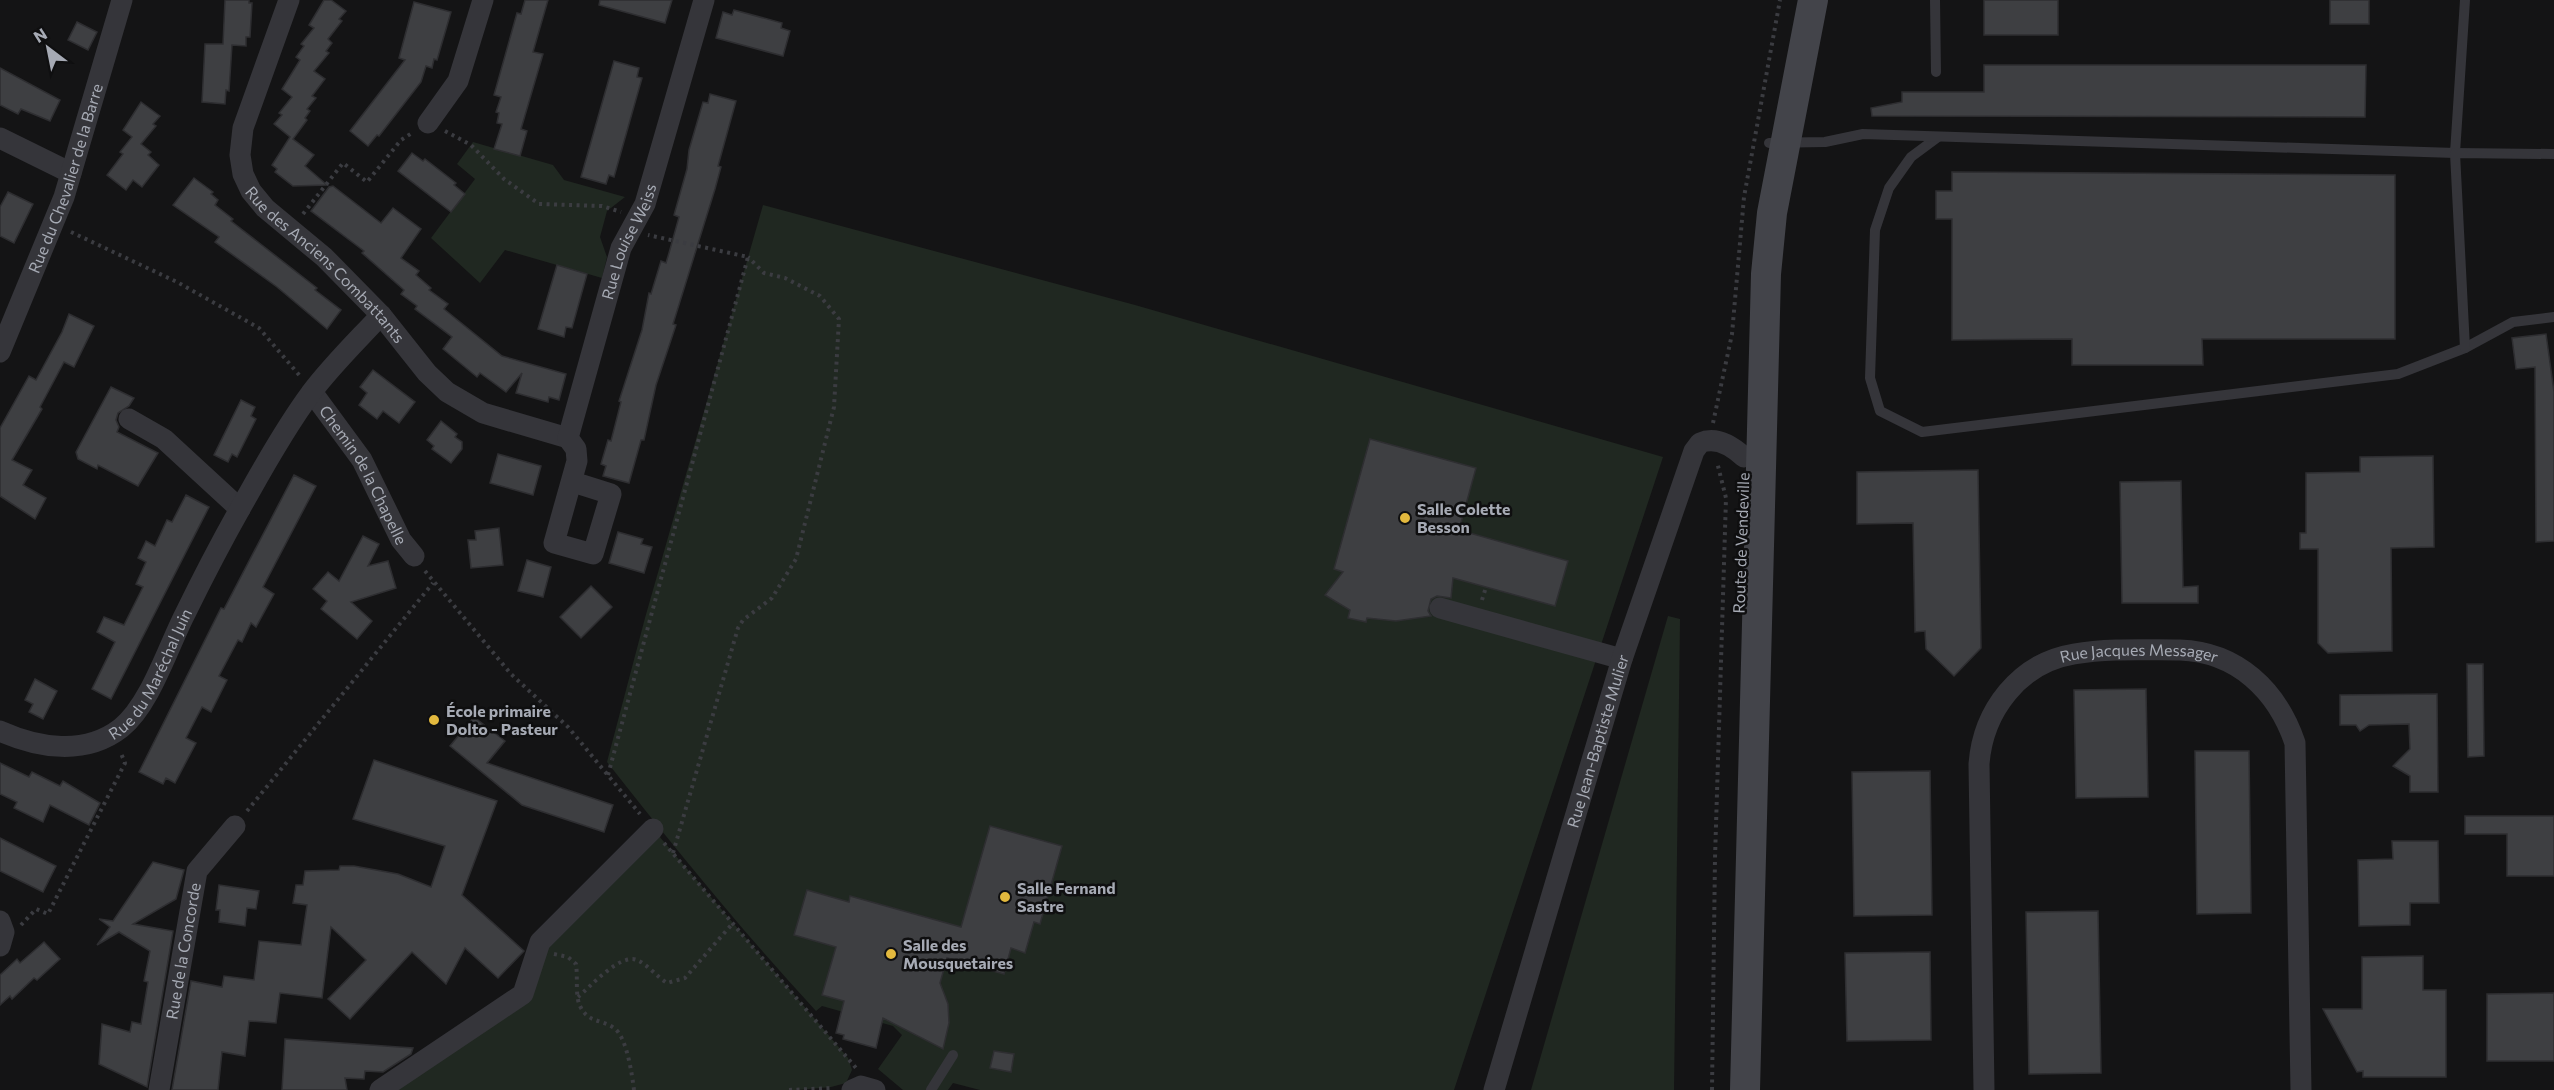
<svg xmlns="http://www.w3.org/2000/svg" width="2554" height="1090" font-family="Commissioner,sans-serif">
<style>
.green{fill:#202821}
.building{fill:#3e3f42;stroke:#2e2e31;stroke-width:1.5}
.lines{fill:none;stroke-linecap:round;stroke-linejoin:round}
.path{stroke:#3b3c41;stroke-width:4;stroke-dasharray:3 4.5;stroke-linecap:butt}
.lane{stroke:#35353a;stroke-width:10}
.street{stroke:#35353a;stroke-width:21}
.secondary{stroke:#43444a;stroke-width:30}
.poi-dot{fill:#e3b93e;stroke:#0f0f10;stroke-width:2}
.labels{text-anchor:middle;stroke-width:5;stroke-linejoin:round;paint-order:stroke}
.street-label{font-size:16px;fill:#a6aab4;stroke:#0f0f10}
.poi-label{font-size:16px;font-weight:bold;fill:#a6aab4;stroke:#0f0f10;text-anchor:start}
</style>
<rect width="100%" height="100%" fill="#141415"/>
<g class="green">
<polygon points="473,142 553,165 564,180 625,197 607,211 600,237 607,257 602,278 505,250 480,283 431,238 475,179 457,164"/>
<path d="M 763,205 L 1135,305 L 1663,457 L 1454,1090 L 980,1090 L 953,1083 L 948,1090 L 903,1090 L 878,1069 L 902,1035 L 893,1026 L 822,1006 L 816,1011 C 742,931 674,847 607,762 L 645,618 Z"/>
<polygon points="1668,616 1680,619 1674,1090 1531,1090"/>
<polygon points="653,829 848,1058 852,1070 846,1083 831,1087 798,1090 380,1090 523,994 540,942"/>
</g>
<g class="building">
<polygon points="225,0 249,0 249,3 252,3 250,37 246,37 246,46 232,45 229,91 226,90 225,104 202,102 205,44 223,44"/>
<polygon points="324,0 331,0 346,11 339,19 342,21 328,39 332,43 326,51 329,53 314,71 325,79 312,96 316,98 307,109 310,111 305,118 307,120 293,139 314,155 305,166 327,185 293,186 275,172 277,169 272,165 290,137 274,124 282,115 279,113 292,97 282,89 300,60 296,57 304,46 301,44 314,28 309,25"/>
<polygon points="525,0 548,0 533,52 543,54 521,129 527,131 520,156 494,149 502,124 497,123 499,113 496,112 501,97 494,95 517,13 521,14"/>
<polygon points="600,0 672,0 665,23 599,5"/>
<rect x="1984" y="0" width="74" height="35"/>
<rect x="2330" y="0" width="39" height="24"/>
<polygon points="414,2 451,12 437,60 434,59 432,68 426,66 421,82 379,136 377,135 368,146 350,131 405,60 399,58"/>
<polygon points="734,10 782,23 781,28 790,31 783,56 716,38 723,12 732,15"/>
<polygon points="77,22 97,32 88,50 68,40"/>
<polygon points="614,61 639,68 637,77 642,78 614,177 609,175 606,184 581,177"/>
<polygon points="1984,65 2366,65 2365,117 1872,116 1871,108 1902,102 1902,92 1984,92"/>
<polygon points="0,68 60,100 50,121 21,109 18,114 0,105"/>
<polygon points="710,94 736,101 718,166 721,167 715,189 673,324 676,325 656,385 644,440 641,440 629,483 603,476 606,466 601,464 608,440 611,441 621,402 619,401 642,330 649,293 651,294 661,261 666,263 669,253 679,217 674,215 687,169 689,150 703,102 708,103"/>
<polygon points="141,102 160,116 153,124 156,126 141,144 151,152 148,155 159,165 142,187 133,180 126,190 107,175 123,154 120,152 132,137 123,130"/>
<polygon points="412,153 423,161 425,159 456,183 454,185 465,194 451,212 398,171"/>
<polygon points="1952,172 2395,175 2395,339 2202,339 2203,365 2072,365 2072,339 1952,340 1952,219 1936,219 1936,191 1952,191"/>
<polygon points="194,178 213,192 211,194 218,200 215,205 233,219 231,221 317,288 315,290 341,310 327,329 277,287 215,242 219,237 173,205"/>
<polygon points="333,186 381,223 393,208 421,229 401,258 419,271 416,275 431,288 429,290 448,304 444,309 502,356 566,374 559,400 549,397 548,402 516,393 522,373 506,392 480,373 477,377 443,349 452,337 415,309 417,306 401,294 404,290 362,253 364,251 311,211 329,187"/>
<polygon points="8,192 33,204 14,243 0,236 0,207"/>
<polygon points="557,265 587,274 572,328 566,327 564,337 538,329"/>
<polygon points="69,314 94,326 74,367 64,362 40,407 42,409 12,460 32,470 23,485 46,498 35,519 0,496 0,428 29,376 36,380 62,332"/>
<polygon points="2546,334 2554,392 2554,541 2536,542 2535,367 2516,369 2512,338"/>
<polygon points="373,370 415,402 399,423 383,411 377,419 359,405 367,393 360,387"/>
<polygon points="111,387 134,398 129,406 118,413 116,420 119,427 117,432 158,453 138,486 98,465 97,469 78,459 76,452"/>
<polygon points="241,400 255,407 251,416 256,419 237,457 232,454 228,462 214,455"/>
<polygon points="441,421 457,434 455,437 462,442 462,449 451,463 432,449 434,446 427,440"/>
<polygon points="1370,439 1476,468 1459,530 1568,561 1555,606 1453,578 1451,598 1437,596 1431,599 1428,611 1431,616 1396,621 1367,618 1366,622 1348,618 1350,610 1325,595 1343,572 1334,569"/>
<polygon points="498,454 541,466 533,495 490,483"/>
<polygon points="2433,456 2434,547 2391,548 2392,651 2328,653 2318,643 2318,549 2300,549 2300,533 2306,533 2306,473 2360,472 2360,457"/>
<polygon points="1978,470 1981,648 1954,676 1926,649 1925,631 1915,632 1913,523 1857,524 1857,472"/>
<polygon points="294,475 316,486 263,587 274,594 256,627 251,623 242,642 238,640 219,676 227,680 211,712 202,707 186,738 196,743 175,783 166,778 163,784 139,772 221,608 224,609"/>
<polygon points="2181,481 2183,587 2198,586 2198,603 2122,603 2120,482"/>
<polygon points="186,495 209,507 111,699 92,689 115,642 97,632 104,617 124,625 143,587 136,584 146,562 138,558 146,541 155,546 167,520 172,522"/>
<polygon points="499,528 503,565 471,568 468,540 476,540 475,531"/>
<polygon points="618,532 643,539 641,544 652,547 644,573 609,563"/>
<polygon points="363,536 379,544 368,566 388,561 396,588 351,602 372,621 357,639 321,609 327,601 313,589 328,572 339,581"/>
<polygon points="527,560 551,567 543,597 518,591"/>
<polygon points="591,586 612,607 581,638 560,617"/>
<polygon points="2467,664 2483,664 2484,756 2468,757"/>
<polygon points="35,679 57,691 43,719 29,712 33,704 25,700"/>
<polygon points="2146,689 2148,797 2076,798 2074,690"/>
<polygon points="2437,694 2438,792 2410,792 2410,776 2393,766 2410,749 2409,724 2369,725 2360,731 2356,725 2340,725 2340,695"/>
<polygon points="474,717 505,741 487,763 613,805 604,832 522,805 450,746"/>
<polygon points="2195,751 2249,751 2251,913 2197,914"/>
<polygon points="374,760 497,801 462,895 524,951 498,978 465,948 446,984 412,952 350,1019 328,999 366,960 331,927 322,998 280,993 276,1023 249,1021 245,1056 222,1052 218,1090 172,1090 191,981 222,987 224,976 254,980 259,941 301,945 307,905 293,903 296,885 303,885 305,871 339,870 340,866 354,866 398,874 431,887 445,846 353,819"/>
<polygon points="0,763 29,777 32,772 60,786 63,781 100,803 89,825 50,805 43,822 14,808 17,802 0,794"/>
<polygon points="1930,771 1932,915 1854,916 1852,772"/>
<polygon points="2465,816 2554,816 2554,876 2507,876 2507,834 2465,834"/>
<polygon points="990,826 1062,846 1040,924 1034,922 1025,953 1011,948 1004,974 947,958 940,983 948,1004 949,1023 943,1049 883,1018 876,1048 843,1039 844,1035 836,1033 844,1001 822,995 836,947 794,935 807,890 849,902 850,896 961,927"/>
<polygon points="0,838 56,866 43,892 0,871"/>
<polygon points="2392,841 2438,841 2439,903 2410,903 2410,925 2359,926 2358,860 2393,859"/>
<polygon points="153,862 184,870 176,899 133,924 173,931 147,1087 99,1064 102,1024 130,1032 132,1022 141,1024 148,982 144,981 150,951 119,932 97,945 110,927 99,919 113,921"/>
<polygon points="219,885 259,891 256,909 247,908 245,926 219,922 220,910 216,910"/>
<polygon points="2098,911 2101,1073 2029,1074 2026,912"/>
<polygon points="44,942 60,959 37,980 34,978 12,999 10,996 0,1005 0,975 17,959 20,963"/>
<polygon points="1930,952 1931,1040 1847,1041 1845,953"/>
<polygon points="2423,956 2423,990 2446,990 2446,1077 2363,1077 2363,1071 2357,1072 2323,1009 2362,1009 2362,957"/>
<polygon points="2554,993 2554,1061 2487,1061 2487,994"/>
<polygon points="285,1039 399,1047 413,1048 411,1054 383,1072 365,1071 364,1079 345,1078 347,1090 282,1090"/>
<polygon points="994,1051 1014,1054 1011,1072 990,1068"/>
</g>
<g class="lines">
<g class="path">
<polyline points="445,131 471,145 504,179 539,204 602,206 621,212"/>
<polyline points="303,214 343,163 367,182 401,140 412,133"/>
<polyline points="71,232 177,282 259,328 300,376"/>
<polyline points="1713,423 1732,334 1744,197 1780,0"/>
<polyline points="425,571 511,674 568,727 640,814"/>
<polyline points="1482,600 1486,587"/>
<polyline points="608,775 748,257 648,235"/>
<polyline points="247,811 433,583"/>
<polyline points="664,843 856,1068"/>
<polyline points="673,853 738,628 743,620 772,598 796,559 834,407 839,319 820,296 785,278 764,273 748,257"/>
<polyline points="21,925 36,909 48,914 125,763 120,751"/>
<path d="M 554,954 L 568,957 L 576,964 C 578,977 575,996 580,1006 C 588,1023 601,1019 614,1028 C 627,1037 632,1075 634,1090"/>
<path d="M 578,997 C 590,987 620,953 637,960 C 647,964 657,977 667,983 L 685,978 L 733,923"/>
<polyline points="789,1090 833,1088"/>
<polyline points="1712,1090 1715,858 1726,498 1717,462"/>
</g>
<g class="lane">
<polyline points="1935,0 1936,72"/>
<polyline points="1938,137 1911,157 1889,188 1875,230 1870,378 1880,411 1922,432 2398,374 2465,348 2513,322 2554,317"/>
<polyline points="1769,143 1825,142 1863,134 2455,153 2465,0"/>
<polyline points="2465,348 2455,153 2554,154"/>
<polyline points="931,1090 953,1055"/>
</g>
<g class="street">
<path id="s1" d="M 289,0 L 243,128 L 240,155 L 243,174 L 251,191 L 265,208 L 324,257 L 381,315 L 427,373 L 447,392 L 483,413 L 568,438"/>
<polyline points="428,123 458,81 483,0"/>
<polyline points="0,138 71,173"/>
<path id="s2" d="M 0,352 L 64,197 L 122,0"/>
<path id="s3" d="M 312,392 L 362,460 L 401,540 L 414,556"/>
<polyline points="129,419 164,439 240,509"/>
<path id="s4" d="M 573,482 L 611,494 L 593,554 L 554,543 L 577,461 L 576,449 L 568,438 L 621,248 L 645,204 L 704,0"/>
<polyline points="1440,608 1622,659"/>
<path id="s5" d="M 0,731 C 38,748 85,756 121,728 C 150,705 168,647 185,614 C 205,573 226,533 249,493 C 268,459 288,424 311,393 C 332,365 357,341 381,315"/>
<polyline points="0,921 4,932 0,946"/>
<path id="s6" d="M 159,1090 L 197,871 L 235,826"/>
<polyline points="380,1090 523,994 540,942 653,829"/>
<polyline points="852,1090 861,1086 875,1090"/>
<path id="s7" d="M 1494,1090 L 1622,659 L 1694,451 L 1700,443 C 1716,436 1732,446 1744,457"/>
<path id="s8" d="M 1984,1090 L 1979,764 C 1983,711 2019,663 2074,654 C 2108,648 2145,650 2180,650 C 2237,652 2277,690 2295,743 L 2301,1090"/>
</g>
<polyline class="secondary" points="1745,1090 1766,274 1772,213 1813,0"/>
</g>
<g class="poi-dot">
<circle cx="1405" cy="518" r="6"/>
<circle cx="434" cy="720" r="6"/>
<circle cx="1005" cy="897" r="6"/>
<circle cx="891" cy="954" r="6"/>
</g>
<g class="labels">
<g class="street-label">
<text dy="6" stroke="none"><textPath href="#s2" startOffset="186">Rue du Chevalier de la Barre</textPath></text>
<text dy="6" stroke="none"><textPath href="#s4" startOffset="460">Rue Louise Weiss</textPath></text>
<text dy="6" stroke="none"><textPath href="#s1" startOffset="306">Rue des Anciens Combattants</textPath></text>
<text dy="6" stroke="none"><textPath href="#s3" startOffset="98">Chemin de la Chapelle</textPath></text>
<text transform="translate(1741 543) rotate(-88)" y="6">Route de Vendeville</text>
<text dy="6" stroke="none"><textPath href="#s8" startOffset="548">Rue Jacques Messager</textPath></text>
<text dy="6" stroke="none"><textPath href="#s5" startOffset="189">Rue du Maréchal Juin</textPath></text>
<text dy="6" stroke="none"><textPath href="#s7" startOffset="364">Rue Jean-Baptiste Mulier</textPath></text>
<text dy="6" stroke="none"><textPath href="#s6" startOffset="141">Rue de la Concorde</textPath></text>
</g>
<g class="poi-label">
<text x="1417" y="515">Salle Colette<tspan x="1417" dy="18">Besson</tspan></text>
<text x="446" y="717">École primaire<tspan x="446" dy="18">Dolto - Pasteur</tspan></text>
<text x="1017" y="894">Salle Fernand<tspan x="1017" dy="18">Sastre</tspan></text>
<text x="903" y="951">Salle des<tspan x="903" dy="18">Mousquetaires</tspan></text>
</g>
</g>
<g transform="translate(48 48) rotate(328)" stroke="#0f0f10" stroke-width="4.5" paint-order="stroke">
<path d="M0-4.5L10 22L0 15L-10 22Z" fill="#a6aab4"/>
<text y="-9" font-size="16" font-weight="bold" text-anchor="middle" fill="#a6aab4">N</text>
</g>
</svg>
